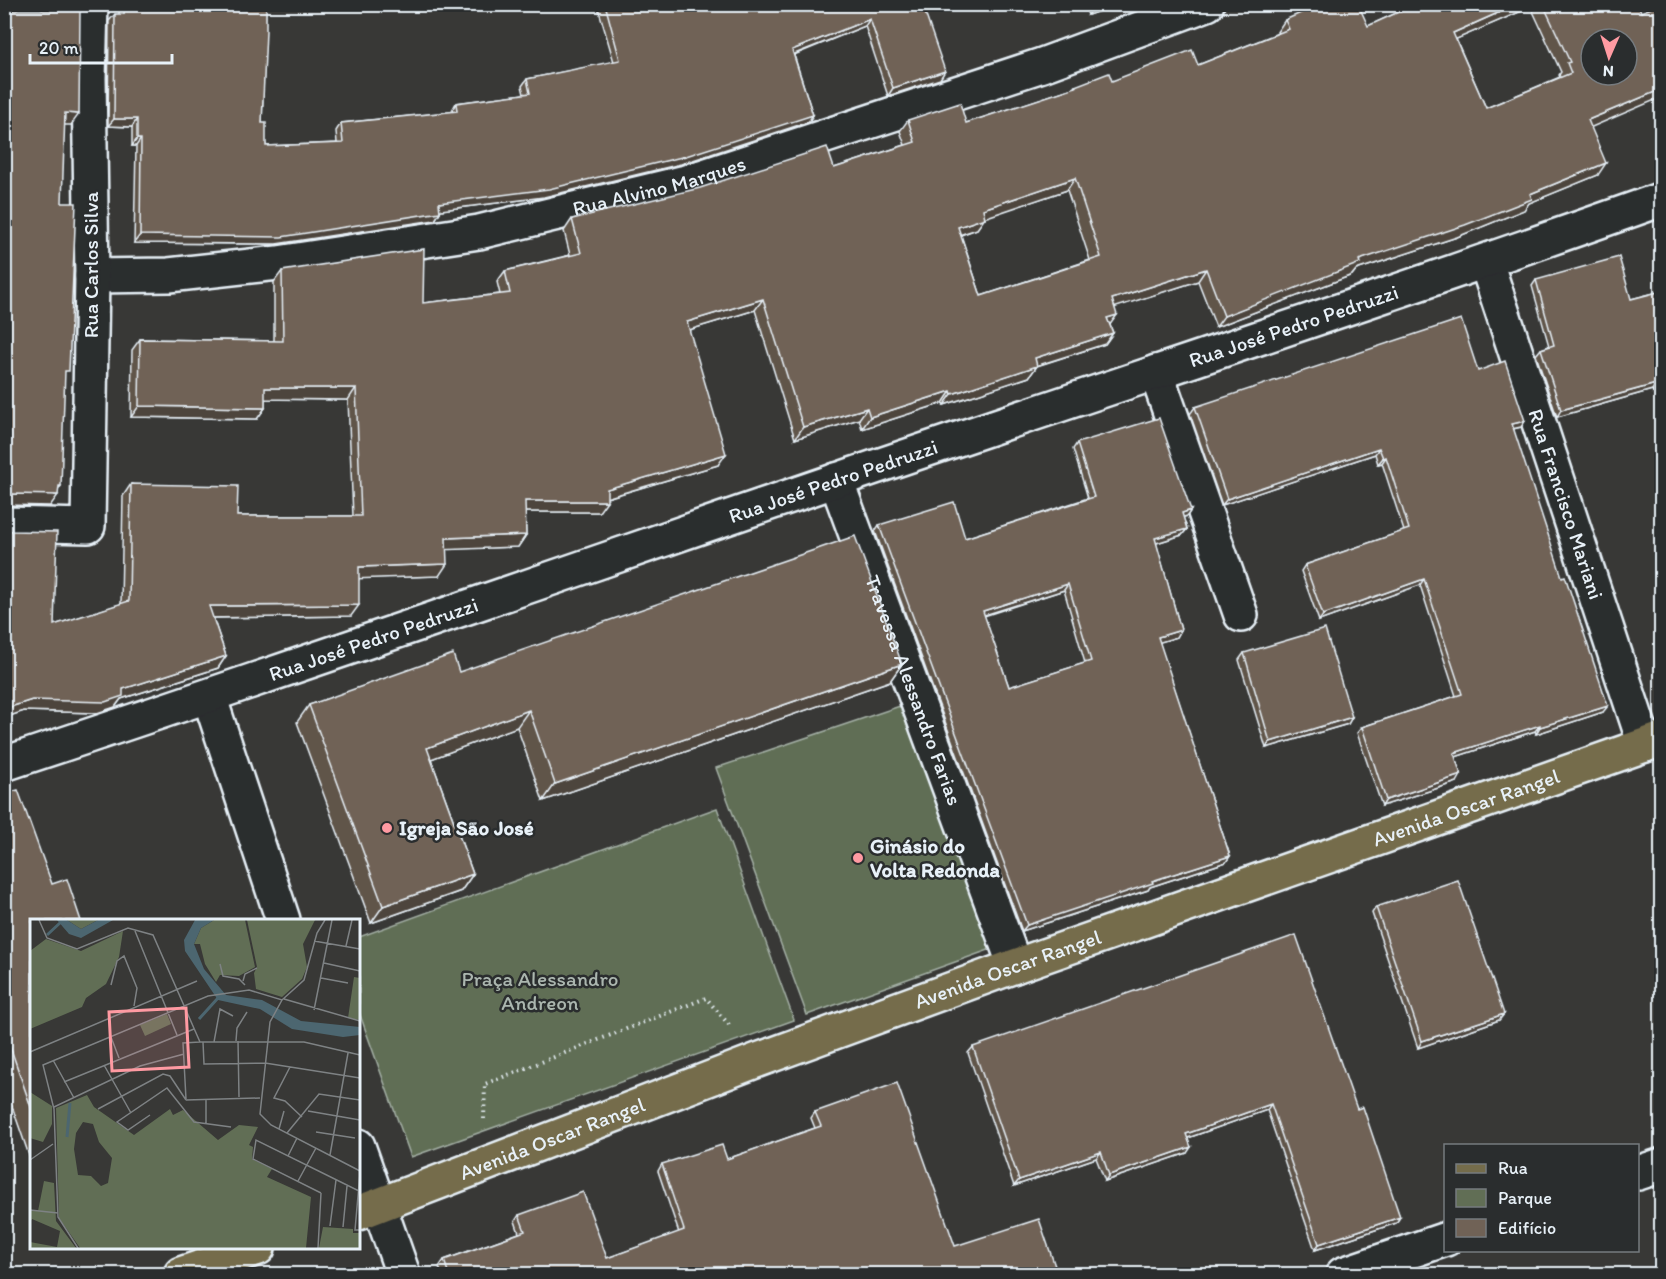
<svg xmlns="http://www.w3.org/2000/svg" width="1666" height="1279" font-family="Itim,sans-serif">
<style>
.green{fill:#616e55;stroke:#a4b0a6;stroke-width:1.5}
.lines{fill:none;stroke-linecap:round;stroke-linejoin:round}
.minor-casing{stroke:#e8f1f8;stroke-width:38}
.major-casing{stroke:#e8f1f8;stroke-width:38}
.path{stroke:#e8f1f8;stroke-width:4;stroke-dasharray:1.5 4.5;stroke-linecap:butt}
.minor{stroke:#2a2d2e;stroke-width:33}
.major{stroke:#746c4b;stroke-width:33}
.wall{fill:#60544a;stroke:#e8f1f8;stroke-width:1.5;fill-rule:evenodd}
.shaded-wall{fill:#4e453c;stroke:#e8f1f8;stroke-width:1.5}
.building{fill:#706256;stroke:#e8f1f8;stroke-width:1.5;fill-rule:evenodd}
.poi-dot{fill:#ff9aa2;stroke:#2a2d2e;stroke-width:2}
.labels{text-anchor:middle;stroke-width:5;stroke-linejoin:round;paint-order:stroke}
.street-label{font-size:21px;fill:#e8f1f8;stroke:#2a2d2e}
.poi-label{font-size:21px;font-weight:bold;fill:#e8f1f8;stroke:#2a2d2e;text-anchor:start}
.park-label{font-size:21px;fill:#abb6af;stroke:#2a2d2e}
.inset-river{fill:none;stroke:#4c6670;stroke-width:3}
.inset-road{fill:none;stroke:#7e8284;stroke-width:1.5}
.view{fill:#ff9aa2;fill-opacity:0.15;stroke:#ff9aa2;stroke-width:3}
.inset-edge{fill:none;stroke:#e8f1f8;stroke-width:3}
</style>
<rect width="100%" height="100%" fill="#383836"/>
<filter id="ink" filterUnits="userSpaceOnUse"><feTurbulence type="fractalNoise" baseFrequency=".0167" numOctaves="2"/><feDisplacementMap in="SourceGraphic" scale="12" xChannelSelector="R" yChannelSelector="G"/><feConvolveMatrix kernelMatrix="1 2 1 2 8 2 1 2 1" color-interpolation-filters="sRGB"/></filter>
<g filter="url(#ink)">
<g class="green">
<polygon points="912,702 997,947 807,1015 716,768"/>
<polygon points="717,808 794,1020 411,1157 359,1012 359,937"/>
</g>
<g class="lines">
<defs>
<g id="minor">
<path id="s1" d="M 1486,262 L 1645,745"/>
<path id="s2" d="M 92,276 L 169,275 L 278,263 L 479,232 L 686,182 L 1042,65 L 1207,4"/>
<polyline points="1156,372 1241,615"/>
<path id="s3" d="M 836,480 L 1015,966"/>
<polyline points="4,524 88,526 92,276 89,78 91,4"/>
<polyline points="209,696 283,920"/>
<path id="s4" d="M 4,764 C 283,672 560,575 837,480 C 1112,386 1388,297 1662,199"/>
<polyline points="358,1146 403,1274"/>
<polyline points="1638,1173 1662,1165"/>
<polyline points="1343,1274 1446,1239"/>
</g>
<g id="major">
<path id="s5" d="M 358,1213 L 758,1060 L 1015,966 L 1662,739"/>
<polyline points="181,1274 258,1248"/>
</g>
</defs>
<use href="#minor" class="minor-casing"/>
<use href="#major" class="major-casing"/>
<polyline class="path" points="484,1119 485,1084 706,998 731,1027"/>
<use href="#minor" class="minor"/>
<use href="#major" class="major"/>
</g>
<g class="wall">
<polygon points="120,4 266,4 262,123 266,146 337,143 336,131 341,123 451,112 456,103 524,94 522,86 527,79 614,62 597,4 929,4 923,7 940,79 888,96 865,26 794,55 813,115 808,122 681,164 544,197 440,210 440,212 435,220 276,244 134,243 136,146 132,146 132,127 108,126 109,21 115,14 119,14"/>
<polygon points="1084,4 1119,4 1088,15"/>
<path d="M 1416,4 L 1638,4 L 1591,127 L 1598,175 L 1529,203 L 1524,210 L 1457,237 L 1356,270 L 1352,275 L 1216,327 L 1198,281 L 1115,307 L 1110,325 L 1113,333 L 1105,344 L 1037,366 L 1029,377 L 944,405 L 943,403 L 862,429 L 859,419 L 795,439 L 755,310 L 689,330 L 718,465 L 607,498 L 599,512 L 525,512 L 526,535 L 518,547 L 447,549 L 439,576 L 359,578 L 351,616 L 213,618 L 226,656 L 218,668 L 121,699 L 115,707 L 97,713 L 24,711 L 4,718 L 4,529 L 54,625 L 121,604 L 123,496 L 131,484 L 237,516 L 353,516 L 348,400 L 265,399 L 265,408 L 257,419 L 131,417 L 132,350 L 140,339 L 274,341 L 274,282 L 282,271 L 423,303 L 500,294 L 497,282 L 505,271 L 570,255 L 564,231 L 572,219 L 834,168 L 905,145 L 900,131 L 908,120 L 966,123 L 1073,88 L 1075,86 L 1112,81 L 1198,65 L 1278,33 L 1277,32 L 1285,20 L 1368,26 ZM 1531,7 L 1561,72 L 1559,75 L 1560,77 L 1486,108 L 1456,39 ZM 1067,190 L 1090,260 L 981,296 L 961,235 L 977,229 L 985,217 Z"/>
<polygon points="1536,280 1631,299 1662,291 1662,391 1653,393 1652,390 1557,417 1536,355 1541,349 1549,346 1532,286"/>
<polygon points="1478,371 1525,421 1521,427 1513,429 1603,712 1536,734 1535,731 1455,757 1457,782 1382,806 1357,733 1362,727 1456,696 1420,585 1319,621 1301,571 1305,565 1404,531 1382,463 1378,464 1375,454 1222,505 1190,414 1195,407"/>
<path d="M 1077,443 L 1191,510 L 1187,516 L 1183,517 L 1187,529 L 1182,535 L 1156,543 L 1181,630 L 1177,637 L 1159,642 L 1230,856 L 1226,862 L 1150,887 L 1148,890 L 1022,931 L 875,531 L 879,525 L 965,538 L 1088,498 L 1073,449 ZM 1064,590 L 1085,663 L 1009,687 L 984,616 Z"/>
<polygon points="1244,653 1352,717 1348,724 1266,748 1239,660"/>
<polygon points="902,664 890,681 543,801 517,727 431,759 473,874 461,891 371,923 297,722 309,705 459,672"/>
<polygon points="4,794 52,884 32,921 32,1164 4,1083"/>
<polygon points="1376,907 1504,1014 1499,1020 1418,1048 1372,913"/>
<polygon points="973,1047 1357,1109 1400,1217 1396,1223 1315,1250 1267,1110 1188,1138 1187,1153 1105,1181 1096,1158 1014,1186 968,1053"/>
<polygon points="815,1112 955,1246 1058,1275 442,1275 439,1267 444,1260 519,1233 515,1221 519,1215 607,1258 679,1233 658,1171 662,1164 727,1159 815,1128 811,1118"/>
</g>
<g class="shaded-wall">
<polygon points="1105,4 1119,4 1088,15 1092,9"/>
<polygon points="1518,4 1533,4 1531,7 1445,44 1453,33"/>
<polygon points="870,19 865,26 787,57 792,50"/>
<polygon points="945,71 940,79 888,96 893,88"/>
<polygon points="1662,89 1662,97 1580,132 1588,120"/>
<polygon points="65,113 79,114 71,125 57,125"/>
<polygon points="813,115 808,122 681,164 544,197 433,211 439,203"/>
<polygon points="114,119 137,119 132,127 108,126"/>
<polygon points="137,139 141,139 136,146 132,146"/>
<polygon points="1606,163 1598,175 1529,203 1524,210 1457,237 1356,270 1352,275 1216,327 1224,316 1359,260 1530,194"/>
<polygon points="1075,178 1067,190 975,221 983,209"/>
<polygon points="440,212 435,220 276,244 134,243 140,235"/>
<polygon points="985,218 977,229 950,238 958,227"/>
<polygon points="1206,269 1198,281 1104,311 1112,299"/>
<polygon points="763,299 755,310 679,333 687,322"/>
<polygon points="1117,315 1109,326 1107,318"/>
<polygon points="1113,333 1105,344 1026,369 1035,358"/>
<polygon points="1037,366 1029,377 944,405 952,394"/>
<polygon points="1656,384 1652,390 1557,417 1561,410"/>
<polygon points="1662,386 1662,391 1653,393 1657,387"/>
<polygon points="265,388 356,388 348,400 257,399"/>
<polygon points="951,391 943,403 862,429 870,417"/>
<polygon points="139,406 265,408 257,419 131,417"/>
<polygon points="867,408 859,419 795,439 803,427"/>
<polygon points="1525,421 1521,427 1507,430 1512,424"/>
<polygon points="1379,448 1375,454 1222,505 1227,499"/>
<polygon points="726,454 718,465 599,500 607,489"/>
<polygon points="1386,457 1382,463 1378,464 1383,458"/>
<polygon points="59,486 61,486 55,495 58,495 50,506 4,505 4,496"/>
<polygon points="525,501 607,501 599,512 517,512"/>
<polygon points="1191,510 1187,516 1178,519 1182,513"/>
<polygon points="1187,529 1182,535 1150,545 1155,538"/>
<polygon points="526,535 518,547 438,550 446,538"/>
<polygon points="447,564 439,576 351,579 359,567"/>
<polygon points="1424,579 1420,585 1319,621 1323,615"/>
<polygon points="1068,584 1064,590 978,617 983,611"/>
<polygon points="359,605 351,616 201,618 209,606"/>
<polygon points="1181,630 1177,637 1154,644 1158,637"/>
<polygon points="226,656 218,668 121,699 115,707 97,713 24,711 4,718 4,709 32,700 123,689"/>
<polygon points="902,664 890,681 543,801 555,784"/>
<polygon points="1608,706 1603,712 1536,734 1540,727"/>
<polygon points="529,710 517,727 415,765 427,748"/>
<polygon points="1352,717 1348,724 1266,748 1270,742"/>
<polygon points="1540,725 1535,731 1449,759 1454,753"/>
<polygon points="1461,775 1457,782 1382,806 1386,800"/>
<polygon points="1230,856 1226,862 1150,887 1148,890 1022,931 1027,925 1152,881"/>
<polygon points="473,874 461,891 371,923 383,906"/>
<polygon points="1504,1014 1499,1020 1418,1048 1422,1041"/>
<polygon points="1271,1104 1267,1110 1182,1140 1186,1134"/>
<polygon points="1191,1147 1187,1153 1105,1181 1109,1175"/>
<polygon points="1101,1152 1096,1158 1014,1186 1019,1180"/>
<polygon points="1400,1217 1396,1223 1315,1250 1319,1244"/>
</g>
<g class="building">
<polygon points="125,4 266,4 266,31 262,123 266,123 266,146 343,143 341,123 457,111 456,103 530,93 527,79 620,60 605,4 922,4 945,71 893,88 870,19 792,50 813,115 686,156 549,189 439,203 440,212 281,237 140,235 141,139 137,139 137,119 114,119 115,14 124,14"/>
<polygon points="1090,4 1105,4 1092,9"/>
<path d="M 1321,4 L 1358,4 L 1368,26 L 1416,4 L 1518,4 L 1453,33 L 1486,108 L 1571,73 L 1567,63 L 1570,62 L 1543,4 L 1638,4 L 1641,12 L 1662,4 L 1662,89 L 1588,120 L 1606,163 L 1530,194 L 1532,199 L 1465,225 L 1359,260 L 1360,263 L 1224,316 L 1206,269 L 1112,299 L 1117,315 L 1107,318 L 1113,333 L 1035,358 L 1037,366 L 952,394 L 951,391 L 870,417 L 867,408 L 803,427 L 763,299 L 687,322 L 726,454 L 607,489 L 607,501 L 525,501 L 526,535 L 446,538 L 447,564 L 359,567 L 359,605 L 209,606 L 226,656 L 123,689 L 123,696 L 105,702 L 32,700 L 4,709 L 4,529 L 12,531 L 57,532 L 54,625 L 129,601 L 131,484 L 238,486 L 237,516 L 361,516 L 356,388 L 265,388 L 265,408 L 139,406 L 140,339 L 283,341 L 282,271 L 424,249 L 423,303 L 510,293 L 505,271 L 581,253 L 572,219 L 700,188 L 827,147 L 834,168 L 915,142 L 908,120 L 960,103 L 966,123 L 1076,87 L 1075,86 L 1109,73 L 1112,81 L 1192,50 L 1198,65 L 1289,29 L 1285,20 ZM 1591,39 L 1627,39 L 1627,75 L 1591,75 ZM 1075,178 L 1101,257 L 981,296 L 958,227 L 985,218 L 983,209 Z"/>
<polygon points="4,10 80,10 79,114 65,113 62,203 76,203 69,371 65,371 61,486 59,486 58,495 12,494 4,496"/>
<polygon points="1619,257 1631,299 1662,291 1662,386 1657,387 1656,384 1561,410 1541,349 1554,345 1536,280"/>
<polygon points="1461,319 1478,371 1505,361 1525,421 1512,424 1562,577 1565,576 1608,706 1540,727 1540,725 1454,753 1461,775 1386,800 1362,727 1462,694 1424,579 1323,615 1305,565 1409,529 1386,457 1383,458 1379,448 1227,499 1195,407"/>
<path d="M 1159,418 L 1191,510 L 1182,513 L 1187,529 L 1155,538 L 1181,630 L 1158,637 L 1230,856 L 1152,881 L 1153,883 L 1027,925 L 879,525 L 954,502 L 965,538 L 1094,497 L 1077,443 ZM 1068,584 L 1091,661 L 1009,687 L 983,611 Z"/>
<polygon points="855,536 902,664 555,784 529,710 427,748 473,874 383,906 309,705 453,654 459,672"/>
<polygon points="1325,629 1352,717 1270,742 1244,653"/>
<polygon points="18,790 52,884 67,879 81,921 32,921 32,1110 4,1029 4,794"/>
<polygon points="1458,880 1504,1014 1422,1041 1376,907"/>
<polygon points="1296,935 1357,1109 1363,1107 1400,1217 1319,1244 1271,1104 1186,1134 1191,1147 1109,1175 1101,1152 1019,1180 973,1047"/>
<polygon points="897,1083 955,1246 1039,1219 1058,1275 449,1275 444,1260 525,1231 519,1215 583,1192 607,1258 684,1230 662,1164 722,1145 727,1159 821,1126 815,1112"/>
</g>
</g>
<g class="poi-dot">
<circle cx="387" cy="828" r="6"/>
<circle cx="858" cy="858" r="6"/>
</g>
<g class="labels">
<g class="street-label">
<text dy="7" stroke="none"><textPath href="#s2" startOffset="576">Rua Alvino Marques</textPath></text>
<text transform="translate(91 265) rotate(-90)" y="7">Rua Carlos Silva</text>
<text dy="7" stroke="none"><textPath href="#s4" startOffset="1362">Rua José Pedro Pedruzzi</textPath></text>
<text dy="7" stroke="none"><textPath href="#s4" startOffset="876">Rua José Pedro Pedruzzi</textPath></text>
<text dy="7" stroke="none"><textPath href="#s1" startOffset="255">Rua Francisco Mariani</textPath></text>
<text dy="7" stroke="none"><textPath href="#s4" startOffset="390">Rua José Pedro Pedruzzi</textPath></text>
<text dy="7" stroke="none"><textPath href="#s3" startOffset="224">Travessa Alessandro Farias</textPath></text>
<text dy="7" stroke="none"><textPath href="#s5" startOffset="1180">Avenida Oscar Rangel</textPath></text>
<text dy="7" stroke="none"><textPath href="#s5" startOffset="694">Avenida Oscar Rangel</textPath></text>
<text dy="7" stroke="none"><textPath href="#s5" startOffset="208">Avenida Oscar Rangel</textPath></text>
</g>
<g class="poi-label">
<text x="399" y="835">Igreja São José</text>
<text x="870" y="853">Ginásio do<tspan x="870" dy="24">Volta Redonda</tspan></text>
</g>
<g class="park-label">
<text x="540" y="986">Praça Alessandro<tspan x="540" dy="24">Andreon</tspan></text>
</g>
</g>
<g transform="translate(30 919)">
<rect width="330" height="330" fill="#383836"/>
<path d="M 37,1 L 68,1 L 51,10 ZM 184,1 L 215,1 L 225,48 L 209,57 L 190,56 L 186,63 L 175,45 L 170,25 L 164,25 L 171,9 ZM 217,1 L 285,1 L 273,25 L 277,48 L 272,60 L 252,78 L 226,70 L 224,54 L 227,48 ZM 93,12 L 89,38 L 76,65 L 56,79 L 52,88 L 0,110 L 0,32 L 16,20 L 51,32 ZM 324,58 L 330,59 L 330,101 L 318,99 ZM 137,95 L 141,105 L 115,117 L 110,106 ZM 0,173 L 22,187 L 22,205 L 13,223 L 0,219 ZM 57,176 L 64,188 L 104,216 L 140,190 L 143,196 L 153,191 L 188,221 L 209,206 L 228,208 L 219,226 L 223,228 L 222,240 L 242,250 L 237,258 L 281,278 L 276,329 L 50,329 L 29,299 L 26,189 ZM 53,203 L 63,205 L 69,223 L 82,239 L 78,264 L 71,267 L 61,257 L 48,256 L 44,230 L 46,214 ZM 14,262 L 24,264 L 26,302 L 46,329 L 0,329 L 0,323 L 27,328 L 30,312 L 2,300 L 0,303 L 0,291 L 8,292 ZM 293,308 L 323,310 L 323,314 L 330,314 L 330,329 L 289,329 Z" fill="#616e55" fill-rule="evenodd"/>
<path d="M 27,1 L 37,1 L 51,10 L 68,1 L 83,1 L 51,19 L 39,15 ZM 165,1 L 184,1 L 171,9 L 164,25 L 174,50 L 196,76 L 232,81 L 271,102 L 330,108 L 330,116 L 313,118 L 262,110 L 230,90 L 188,81 L 155,32 L 154,21 Z" fill="#4c6670"/>
<path class="inset-river" d="M 17,16 L 31,3M 169,100 L 188,79M 37,218 L 40,184"/>
<path class="inset-road" d="M 9,1 L 17,19 L 47,30 L 98,9 L 123,16 L 170,123 L 274,123 L 330,136M 105,12 L 147,116M 284,22 L 330,30M 316,27 L 322,1M 294,44 L 330,52M 190,45 L 193,57 L 209,60 L 215,66M 291,59 L 318,64M 213,62 L 215,55 L 227,49M 81,66 L 87,42 L 94,37 L 107,69 L 104,87M 254,80 L 330,102M 252,81 L 240,103 L 230,195 L 241,206 L 330,252M 284,91 L 302,1M 81,118 L 89,139M 206,122 L 207,109 L 217,93M 208,122 L 209,178M 173,123 L 174,145 L 235,144 L 330,159M 184,123 L 190,90 L 203,97M 0,133 L 167,62M 23,141 L 44,179M 74,146 L 101,194M 260,148 L 244,179 L 255,182 L 272,198M 34,163 L 164,110M 156,180 L 153,124 L 170,123M 156,181 L 230,179M 24,188 L 110,147 L 154,135M 68,190 L 133,155 L 140,157 L 156,181M 278,192 L 330,201M 120,196 L 98,211 L 87,203 L 137,169 L 164,203 L 201,208M 176,204 L 176,180M 249,210 L 254,192M 286,213 L 325,219M 257,214 L 289,175 L 330,181M 300,236 L 318,134M 258,237 L 267,219M 0,241 L 23,225M 330,254 L 325,311 L 330,311M 268,262 L 286,229M 291,274 L 223,240 L 226,221 L 329,272M 0,291 L 28,294M 300,307 L 306,261M 313,308 L 317,267M 48,329 L 28,298 L 24,190 L 13,146 L 178,77 L 219,71 L 252,81 L 274,61 L 287,14 L 295,1M 288,329 L 291,274"/>
<path class="view" d="M 156,89 L 159,148 L 82,152 L 79,93 Z"/>
<rect width="330" height="330" class="inset-edge"/>
</g>
<rect width="1666" height="1279" fill="none" stroke="#2a2d2e" stroke-width="24"/>
<rect x="12" y="12" width="1642" height="1255" fill="none" stroke="#e8f1f8" stroke-width="2" filter="url(#ink)"/>
<rect x="1444" y="1144" width="195" height="108" fill="#2a2d2e" stroke="#767b7f" stroke-width="1.5"/>
<rect x="1456" y="1164" width="30" height="9" fill="#746c4b" stroke="#767b7f" stroke-width="1.5"/>
<text x="1498" y="1174" font-size="18" fill="#e8f1f8">Rua</text>
<rect x="1456" y="1189" width="30" height="18" fill="#616e55" stroke="#767b7f" stroke-width="1.5"/>
<text x="1498" y="1204" font-size="18" fill="#e8f1f8">Parque</text>
<rect x="1456" y="1219" width="30" height="18" fill="#706256" stroke="#767b7f" stroke-width="1.5"/>
<text x="1498" y="1234" font-size="18" fill="#e8f1f8">Edifício</text>
<g transform="translate(1609 57) rotate(183)"><circle r="28" fill="#2a2d2e" stroke="#767b7f" stroke-width="1.5"/>
<path d="M0-4.5L10 22L0 15L-10 22Z" fill="#ff9aa2"/>
<text y="-9" font-size="16" font-weight="bold" text-anchor="middle" fill="#e8f1f8">N</text>
</g>
<path d="M30 54v9h142v-9" fill="none" stroke="#e8f1f8" stroke-width="3"/>
<text x="39" y="54" font-size="18" fill="#e8f1f8" stroke="#2a2d2e" stroke-width="4.5" paint-order="stroke">20 m</text>
</svg>
